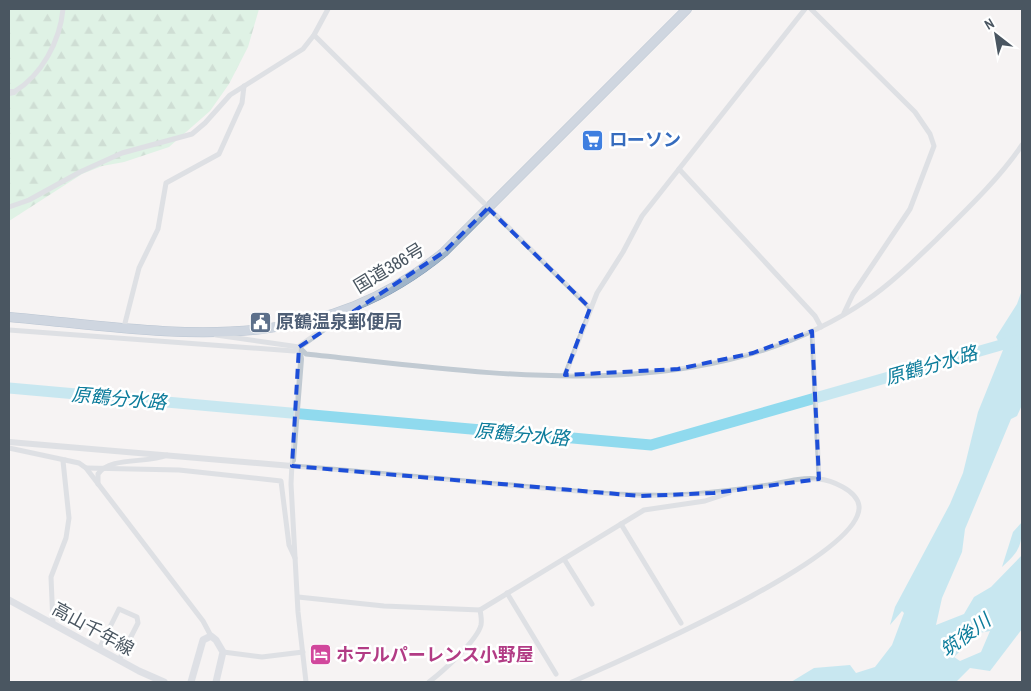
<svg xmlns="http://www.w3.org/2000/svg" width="1031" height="691" font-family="'Archivo Narrow','Noto Sans JP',sans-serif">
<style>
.forest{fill:url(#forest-firs)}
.water{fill:#90daee;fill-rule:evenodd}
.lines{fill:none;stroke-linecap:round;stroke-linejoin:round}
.river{stroke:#90daee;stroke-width:11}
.trunk-casing{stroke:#7690ad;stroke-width:10}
.minor{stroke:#c1cad2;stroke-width:5}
.tertiary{stroke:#c1cad2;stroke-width:6}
.secondary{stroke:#c1cbd6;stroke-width:7}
.trunk{stroke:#9fb4c9;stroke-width:9}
.marked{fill:none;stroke:#1d4ed8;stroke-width:4;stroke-dasharray:10 6;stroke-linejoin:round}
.labels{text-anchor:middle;stroke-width:5;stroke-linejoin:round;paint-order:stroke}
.shop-label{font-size:18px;font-weight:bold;fill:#366cbe;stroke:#fff;text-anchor:start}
.street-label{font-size:18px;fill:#4a5661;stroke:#fff}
.service-label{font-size:18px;font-weight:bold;fill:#4e5e75;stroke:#fff;text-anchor:start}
.hotel-label{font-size:18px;font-weight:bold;fill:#b23c85;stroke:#fff;text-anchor:start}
.water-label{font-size:19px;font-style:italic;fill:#0c7c9b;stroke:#fff}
</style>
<defs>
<pattern id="forest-firs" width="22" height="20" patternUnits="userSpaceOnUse" patternTransform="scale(1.25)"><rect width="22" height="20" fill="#c3f1d5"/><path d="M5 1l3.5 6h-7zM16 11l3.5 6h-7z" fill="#a0c6b0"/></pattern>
</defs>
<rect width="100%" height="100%" fill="#f5f3f3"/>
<polygon class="forest" points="9,9 259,9 248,47 229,84 210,111 169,147 124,162 102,166 82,174 9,221"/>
<g class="water">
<path d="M 1022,290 L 1022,405 L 1017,416 L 1011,419 L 965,529 L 962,552 L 942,598 L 936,625 L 964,614 L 974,597 L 991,587 L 1022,555 L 1022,629 L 990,671 L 970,668 L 956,682 L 791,682 L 814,668 L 850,665 L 856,673 L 875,667 L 892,645 L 904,613 L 902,611 L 890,625 L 895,607 L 950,504 L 963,473 L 978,412 L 1003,350 L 996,337 L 1017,304 ZM 990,631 L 981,652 L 960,661 L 954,657 L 979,633 Z"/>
<path d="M 1022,522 C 1022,547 1019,551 1002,567 L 1013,532 Z"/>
</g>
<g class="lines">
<polyline class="river" points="9,388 651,445 1022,339"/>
<defs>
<path id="trunk" d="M 9,317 C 167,331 310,363 444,252 L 687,9"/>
</defs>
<use href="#trunk" class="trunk-casing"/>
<g class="minor">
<polyline points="811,9 915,112 930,134 934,146 910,209 853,294 844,313"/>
<polyline points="314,35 590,308"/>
<path d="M 14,92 C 42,75 60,41 63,9"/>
<polyline points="679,169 815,316 821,327"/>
<polyline points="9,207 29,200 80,172 122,153 192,134 205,123 230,95 303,49 314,35 328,9"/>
<polyline points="124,327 139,268 158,229 166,183 219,154 242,103 244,86"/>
<polyline points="9,330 294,351 299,347"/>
<polyline points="812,331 819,479"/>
<path d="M 216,335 L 299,347 L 306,354 C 488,373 706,411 867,300 C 892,283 914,261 936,240 C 966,210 998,180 1022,145"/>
<polyline points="565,375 597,293 623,252 642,216 805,9"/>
<polyline points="9,448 79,463 86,468 203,621 211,636"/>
<polyline points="292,463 291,484 298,612 306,682"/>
<path d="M 292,466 C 372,472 452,480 532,487 C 586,492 640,498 694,494 C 719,492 743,489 768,485 C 784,482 802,477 818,479 C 831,480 857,490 859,506 C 864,557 616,662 572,682"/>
<polyline points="86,468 179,470 281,481 289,545 295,558"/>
<path d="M 98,484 L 98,474 C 110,456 148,464 167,455"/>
<polyline points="621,524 681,623"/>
<polyline points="564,559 592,604"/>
<polyline points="507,593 556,674"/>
<polyline points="298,597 384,606 480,610 644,510 705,501 729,493"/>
<polyline points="53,624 51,577 66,538 69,518 63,461 65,460"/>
<polyline points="99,649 119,609 137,617 138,623 119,660"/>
<polyline points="223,652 262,657 303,652"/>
<path d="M 429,682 C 442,672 477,641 481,625 C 482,620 481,615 480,610"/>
</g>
<g class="tertiary">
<polyline points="9,92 14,92 9,93"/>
<polyline points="9,442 292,466"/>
<polyline points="293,460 301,359 299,347 355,307"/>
</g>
<g class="secondary">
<polyline points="9,600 139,671 164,682"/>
<polyline points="191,682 203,640 211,636 216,640 223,652 216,682"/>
</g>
<use href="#trunk" class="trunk"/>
</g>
<path d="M0 0H1031V691H0ZM 488,208 L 590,308 L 565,375 L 678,369 L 753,353 L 812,331 L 819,479 L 714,493 L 640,496 L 292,466 L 299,347 L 444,252 Z" fill="#f5f3f3" fill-opacity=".55" fill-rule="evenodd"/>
<path class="marked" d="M 488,208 L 590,308 L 565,375 L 678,369 L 753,353 L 812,331 L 819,479 L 714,493 L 640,496 L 292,466 L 299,347 L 444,252 Z"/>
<defs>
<symbol id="supermarket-square" viewBox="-11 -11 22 22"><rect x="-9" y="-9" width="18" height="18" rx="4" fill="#3f7fe0" stroke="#fff"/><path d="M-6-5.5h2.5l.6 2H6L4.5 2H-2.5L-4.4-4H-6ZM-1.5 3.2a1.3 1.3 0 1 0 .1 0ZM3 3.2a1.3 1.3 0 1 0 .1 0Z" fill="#fff"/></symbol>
<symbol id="civic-square" viewBox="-11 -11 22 22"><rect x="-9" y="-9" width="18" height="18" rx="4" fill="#5c6f8a" stroke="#fff"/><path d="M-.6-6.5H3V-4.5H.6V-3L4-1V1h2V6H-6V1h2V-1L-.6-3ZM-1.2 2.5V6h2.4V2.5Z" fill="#fff"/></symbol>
<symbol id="hotel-square" viewBox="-11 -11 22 22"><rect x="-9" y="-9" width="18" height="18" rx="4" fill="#d1479c" stroke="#fff"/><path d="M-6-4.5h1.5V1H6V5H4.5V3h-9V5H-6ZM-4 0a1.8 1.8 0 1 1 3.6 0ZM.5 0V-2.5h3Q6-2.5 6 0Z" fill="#fff"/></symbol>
</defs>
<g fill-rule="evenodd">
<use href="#supermarket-square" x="580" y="128" width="25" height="25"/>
<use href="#civic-square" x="248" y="310" width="25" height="25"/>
<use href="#hotel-square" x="308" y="642" width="25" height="25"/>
</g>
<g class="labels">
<g class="shop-label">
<text x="609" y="146">ローソン</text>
</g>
<g class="street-label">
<text transform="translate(389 268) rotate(-31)" y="6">国道386号</text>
<text transform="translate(93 629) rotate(29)" y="6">高山千年線</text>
</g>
<g class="service-label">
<text x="276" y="328">原鶴温泉郵便局</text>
</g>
<g class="hotel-label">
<text x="336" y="661">ホテルパーレンス小野屋</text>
</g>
<g class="water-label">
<text transform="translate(931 365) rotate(-16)" y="7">原鶴分水路</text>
<text transform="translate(119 398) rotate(5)" y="7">原鶴分水路</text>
<text transform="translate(522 434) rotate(5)" y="7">原鶴分水路</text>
<text transform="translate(965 635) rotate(-37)" y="7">筑後川</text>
</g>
</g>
<rect width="1031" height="691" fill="none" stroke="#4a5661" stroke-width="20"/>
<g transform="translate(996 35) rotate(329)" stroke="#ffffff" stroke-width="4" paint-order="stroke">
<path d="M0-4L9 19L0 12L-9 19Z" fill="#4a5661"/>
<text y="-8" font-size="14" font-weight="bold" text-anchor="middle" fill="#4a5661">N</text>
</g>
</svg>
